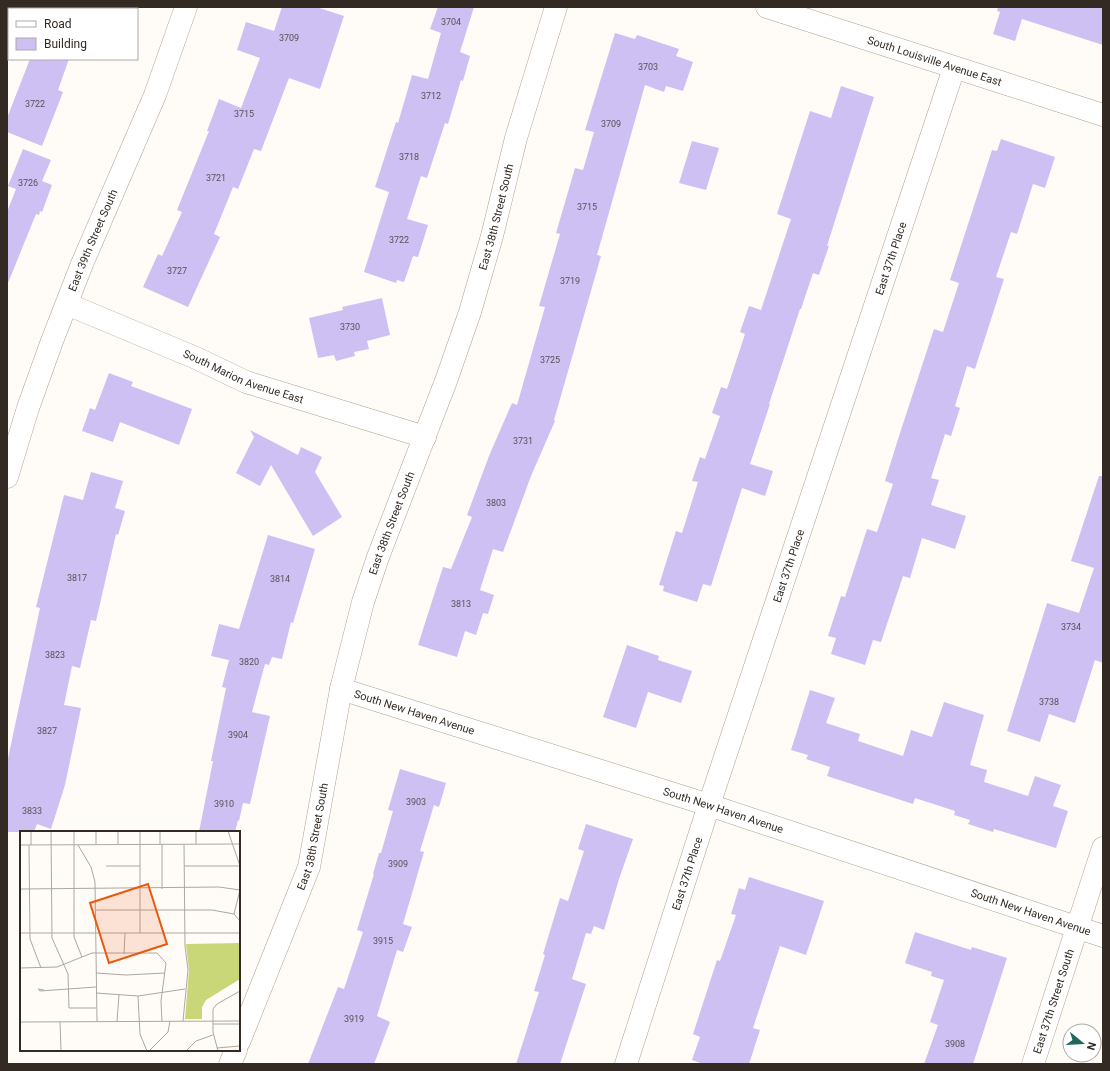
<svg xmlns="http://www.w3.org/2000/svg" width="1110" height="1071" font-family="Roboto,sans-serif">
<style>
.building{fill:#cfc0f4}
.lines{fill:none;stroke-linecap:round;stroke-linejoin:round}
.minor-casing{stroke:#b3a08e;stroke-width:23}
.minor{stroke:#fff;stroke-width:22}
.labels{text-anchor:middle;stroke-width:3;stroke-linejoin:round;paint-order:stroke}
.number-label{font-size:9px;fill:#595057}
.street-label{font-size:11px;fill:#322a23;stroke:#fff}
.inset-road{fill:none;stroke:#ada7a2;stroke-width:1}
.view{fill:#e8590c;fill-opacity:0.15;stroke:#e8590c;stroke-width:2}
.inset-edge{fill:none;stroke:#322a23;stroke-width:2}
</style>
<rect width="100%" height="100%" fill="#fffbf7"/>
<g class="building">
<polygon points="282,7 316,7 344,16 320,89 289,78 261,151 254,149 238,189 233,187 214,234 220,237 188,307 143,287 158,254 162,256 182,212 177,210 209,131 207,131 219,99 241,108 260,58 237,50 246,22 274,31"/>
<polygon points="438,7 474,7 460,52 470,56 463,81 461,80 448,124 445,123 427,178 421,176 407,219 428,225 418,257 413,256 404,282 397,280 396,283 364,272 389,192 375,187 396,122 398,123 412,75 428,79 441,33 430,29"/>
<polygon points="998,7 1103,7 1103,45 1022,19 1015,41 993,34 1000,12 997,11"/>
<polygon points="615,33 635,39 637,35 679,49 676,56 693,62 683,91 666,86 664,92 645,85 597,255 601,256 554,420 555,421 531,476 503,552 493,549 480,590 494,595 488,614 483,613 476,635 465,631 457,657 418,645 443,567 451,569 472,517 467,515 489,456 512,403 517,405 545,307 539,306 560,234 556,233 575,168 583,170 594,132 585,130"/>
<polygon points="30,59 69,59 58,90 63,92 42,146 7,132 7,118"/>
<polygon points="841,86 874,97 827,246 829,246 819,275 813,273 801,309 800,309 769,404 770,404 750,464 773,471 765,496 742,488 711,586 703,584 697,602 663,591 664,586 659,585 676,531 682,533 698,482 692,481 700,457 705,459 720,416 712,413 721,387 727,389 745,334 740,332 749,306 761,310 791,219 777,214 810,111 831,118"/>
<polygon points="1001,139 1055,157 1045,188 1033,184 1017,234 1011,232 996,277 1004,279 975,369 967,366 955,406 960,408 951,436 945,434 931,478 939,480 931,505 966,516 955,549 922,538 910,578 903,576 881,642 873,640 865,665 831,654 836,638 828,636 841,596 845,597 867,529 877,532 893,484 885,481 899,436 934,329 943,332 959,283 950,280 992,150 997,151"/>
<polygon points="692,141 719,148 706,190 679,183"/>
<polygon points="23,149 51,160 42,181 52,185 42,212 40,211 39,215 36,214 8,283 7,212 16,189 8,186"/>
<polygon points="382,298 390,335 367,341 369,349 354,352 355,356 336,361 334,355 318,358 309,318 343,310 342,307"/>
<polygon points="109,373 133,382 131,386 192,409 179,445 120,422 113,442 82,431 90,408 95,410"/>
<polygon points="250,430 298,455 301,447 322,457 315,472 342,517 313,536 271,465 260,486 236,473 254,437"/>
<polygon points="91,472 123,481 115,508 125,511 118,535 116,534 96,621 91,620 80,668 72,666 64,705 81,708 65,785 51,829 37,824 34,832 7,832 7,763 40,608 36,607 64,495 83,500"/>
<polygon points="1099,476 1103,476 1103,663 1095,660 1075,723 1049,714 1040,742 1007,731 1047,603 1079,613 1094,568 1071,561"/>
<polygon points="268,535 315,549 293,623 291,622 282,659 272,657 269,665 265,664 252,712 270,716 250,804 243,803 239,821 238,820 235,832 199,832 213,761 211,761 226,688 222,687 229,660 211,656 219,624 239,629"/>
<polygon points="627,645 659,656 658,660 692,671 681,703 648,692 636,728 603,717"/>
<polygon points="810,690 835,698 826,723 860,734 858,741 903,756 911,730 932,737 944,702 984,715 970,765 987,770 984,782 1028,796 1035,776 1061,785 1053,806 1068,811 1056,848 994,829 993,832 968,824 970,820 954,815 955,811 915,798 913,804 827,776 830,767 806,759 808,755 791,750"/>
<polygon points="400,769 446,783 439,807 434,805 420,851 424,852 403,924 412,927 403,952 397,950 377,1016 390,1022 374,1064 308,1064 338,987 344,989 363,932 357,930 374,874 373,874 379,853 381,853 393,811 388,810"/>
<polygon points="586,824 633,839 619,879 604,930 594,926 591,934 586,933 572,979 586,984 560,1064 516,1064 539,992 534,991 545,955 543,954 560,898 568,901 584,851 578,849"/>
<polygon points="749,877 824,901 806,955 780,946 753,1028 760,1030 749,1064 703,1064 692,1060 700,1037 693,1034 717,960 720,961 736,915 731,914 739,888 745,890"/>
<polygon points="915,932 971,950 972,947 1007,958 973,1064 924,1064 938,1025 930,1022 944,980 931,976 932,972 905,963"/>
</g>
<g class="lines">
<defs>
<g id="minor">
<path id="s1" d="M 767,7 L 1103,115"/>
<path id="s2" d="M 67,304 L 196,358 L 246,382 L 425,437"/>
<path id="s3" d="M 7,477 L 28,408 L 52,341 L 82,264 L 155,95 L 186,7"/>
<path id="s4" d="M 341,689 L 709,805 L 1103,936"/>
<path id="s5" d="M 239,1042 L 309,867 L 341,689 L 363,602 L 378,557 L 446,381 L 470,312 L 492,236 L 516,138 L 556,7"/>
<polyline points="230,1064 236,1050"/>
<path id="s6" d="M 626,1064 L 709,805 L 954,68"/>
<path id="s7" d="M 1033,1064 L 1103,848"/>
</g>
</defs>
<use href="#minor" class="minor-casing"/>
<use href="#minor" class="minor"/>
</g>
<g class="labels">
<g class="number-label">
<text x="451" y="25">3704</text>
<text x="289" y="41">3709</text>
<text x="648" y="70">3703</text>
<text x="431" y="99">3712</text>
<text x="35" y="107">3722</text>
<text x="244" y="117">3715</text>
<text x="611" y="127">3709</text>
<text x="409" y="160">3718</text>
<text x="216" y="181">3721</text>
<text x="28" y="186">3726</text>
<text x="587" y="210">3715</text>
<text x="399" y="243">3722</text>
<text x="177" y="274">3727</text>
<text x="570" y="284">3719</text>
<text x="350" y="330">3730</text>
<text x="550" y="363">3725</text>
<text x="523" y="444">3731</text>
<text x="496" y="506">3803</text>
<text x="77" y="581">3817</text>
<text x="280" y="582">3814</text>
<text x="461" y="607">3813</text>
<text x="1071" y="630">3734</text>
<text x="55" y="658">3823</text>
<text x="249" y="665">3820</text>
<text x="1049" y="705">3738</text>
<text x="47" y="734">3827</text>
<text x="238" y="738">3904</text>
<text x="416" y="805">3903</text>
<text x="224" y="807">3910</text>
<text x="32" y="814">3833</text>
<text x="398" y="867">3909</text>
<text x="383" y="944">3915</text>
<text x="354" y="1022">3919</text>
<text x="955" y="1047">3908</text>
</g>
<g class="street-label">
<text dy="4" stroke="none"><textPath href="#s1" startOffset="176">South Louisville Avenue East</textPath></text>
<text dy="4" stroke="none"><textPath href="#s5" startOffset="867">East 38th Street South</textPath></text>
<text dy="4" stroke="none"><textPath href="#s3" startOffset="252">East 39th Street South</textPath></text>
<text dy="4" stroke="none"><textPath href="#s6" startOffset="848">East 37th Place</textPath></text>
<text dy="4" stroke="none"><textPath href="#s2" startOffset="191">South Marion Avenue East</textPath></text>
<text dy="4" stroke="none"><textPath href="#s5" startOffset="543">East 38th Street South</textPath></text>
<text dy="4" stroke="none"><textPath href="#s6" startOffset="524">East 37th Place</textPath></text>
<text dy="4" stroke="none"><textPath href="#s4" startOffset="77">South New Haven Avenue</textPath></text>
<text dy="4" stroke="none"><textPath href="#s4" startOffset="401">South New Haven Avenue</textPath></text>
<text dy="4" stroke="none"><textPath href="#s5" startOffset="219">East 38th Street South</textPath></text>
<text dy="4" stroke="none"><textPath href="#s6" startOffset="200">East 37th Place</textPath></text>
<text dy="4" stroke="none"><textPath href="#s4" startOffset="725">South New Haven Avenue</textPath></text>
<text dy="4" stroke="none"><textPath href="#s7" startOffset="66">East 37th Street South</textPath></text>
</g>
</g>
<g transform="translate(20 831)">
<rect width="220" height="220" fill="#fffbf7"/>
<path d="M 220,112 L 220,148 L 186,169 L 182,176 L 182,188 L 165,188 L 169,139 L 166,113 Z" fill="#c9d779"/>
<path class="inset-road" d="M 11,0 L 11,14M 31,0 L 32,107 L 48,143 L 49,177 L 76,177M 54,0 L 54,106 L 62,126M 98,0 L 98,13M 120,0 L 120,102M 140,0 L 140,13M 176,0 L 176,13M 208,0 L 220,35M 76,13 L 76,0M 142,13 L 142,58M 0,14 L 220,13M 9,14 L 10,108 L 21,137M 58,14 L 71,36 L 75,51 L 77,190M 86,35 L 120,35M 164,35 L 220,35M 0,58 L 199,56 L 220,59M 220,59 L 214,83 L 220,90M 76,79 L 192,79 L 214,83M 0,102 L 220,102M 104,123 L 105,102M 0,137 L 37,136 L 72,122 L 137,122 L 146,132 L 141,170 L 142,190M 76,142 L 106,144 L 145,142M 24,159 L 18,158 L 20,160 L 76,156M 76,162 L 118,165 L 165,158M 118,165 L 120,203 L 127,220M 97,190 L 99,164M 163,190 L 168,139 L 165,115 L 164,13M 0,191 L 220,190M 40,191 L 41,220M 193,193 L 220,193M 197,217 L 220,215M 129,220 L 148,201 L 150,190M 166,220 L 176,210 L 193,204M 198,220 L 193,201 L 193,178 L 197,173 L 220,160"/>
<path class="view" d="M 128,53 L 147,113 L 89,132 L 70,72 Z"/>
<rect width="220" height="220" class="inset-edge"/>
</g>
<rect width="1110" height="1071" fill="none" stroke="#322a23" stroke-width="16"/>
<rect x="8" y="8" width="130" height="52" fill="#ffffff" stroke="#adaaa7"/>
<rect x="16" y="21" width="20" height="6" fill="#ffffff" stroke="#adaaa7"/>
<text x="44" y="28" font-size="12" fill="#322a23">Road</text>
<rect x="16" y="38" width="20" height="12" fill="#cfc0f4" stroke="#adaaa7"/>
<text x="44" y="48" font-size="12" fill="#322a23">Building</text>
<g transform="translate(1082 1043) rotate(108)"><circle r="19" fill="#ffffff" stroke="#adaaa7"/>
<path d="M0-3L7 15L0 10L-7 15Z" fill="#20675b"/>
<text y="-6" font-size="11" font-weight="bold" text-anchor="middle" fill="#322a23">N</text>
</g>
</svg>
